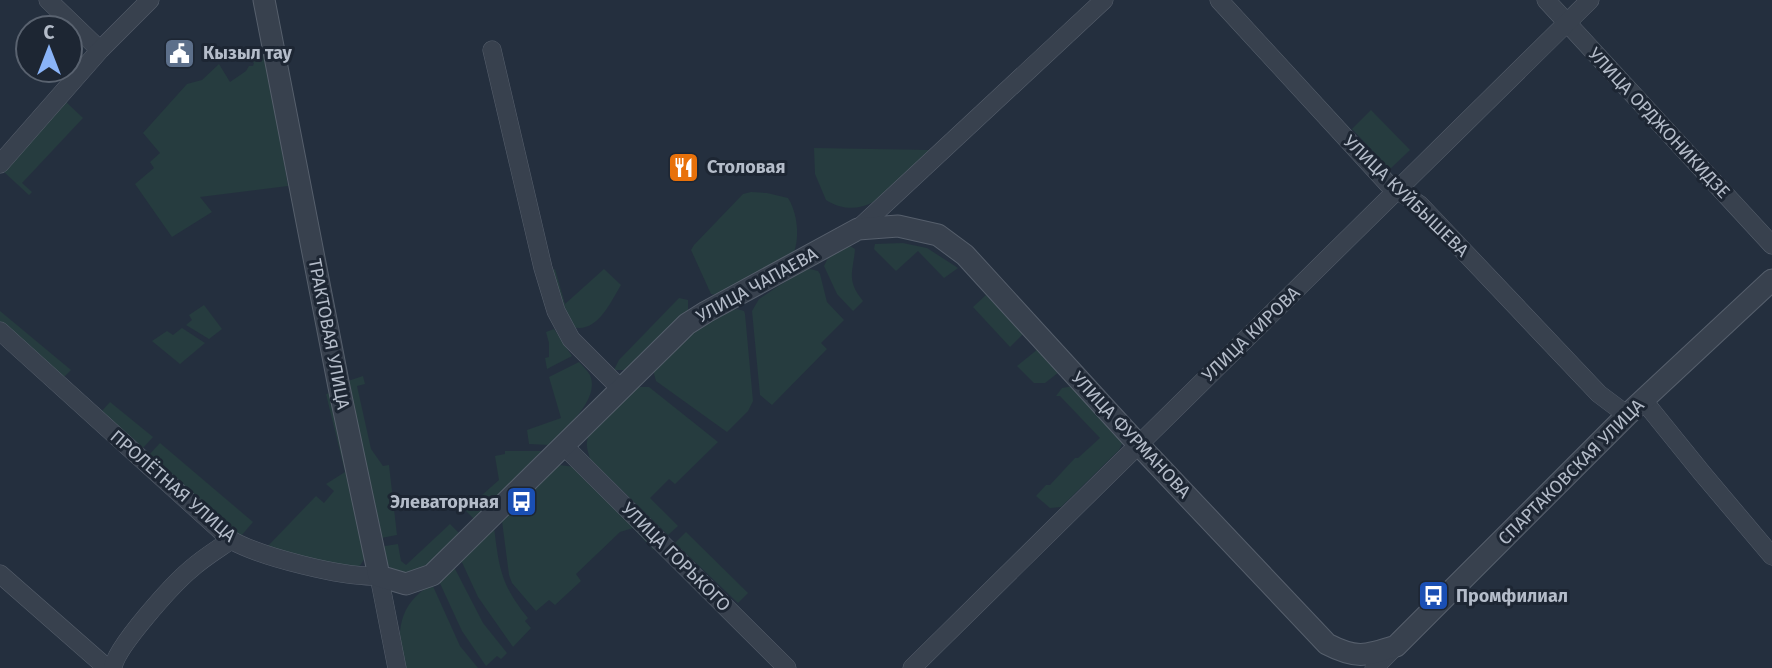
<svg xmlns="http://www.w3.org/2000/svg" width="1772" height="668" font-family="'Fira Sans',sans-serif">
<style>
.green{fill:#263c3f}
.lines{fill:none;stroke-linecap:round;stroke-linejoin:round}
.minor-casing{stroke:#565f6c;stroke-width:19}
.tertiary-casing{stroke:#565f6c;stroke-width:23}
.minor{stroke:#38414e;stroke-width:18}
.tertiary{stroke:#38414e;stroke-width:21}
.labels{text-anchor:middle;stroke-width:6;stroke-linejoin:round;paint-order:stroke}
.poi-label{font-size:18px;font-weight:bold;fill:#b4bcc9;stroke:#1d2633;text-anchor:start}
.street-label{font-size:18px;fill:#b4bcc9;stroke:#1d2633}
</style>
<rect width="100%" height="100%" fill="#242f3e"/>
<g class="green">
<polygon points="254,55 266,55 288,186 200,197 212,212 172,237 135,184 154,168 150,162 160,153 143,133 187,84 202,80 219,64 230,82 246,71 249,66 253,66 254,63 250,59"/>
<polygon points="66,102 83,118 22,183 32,192 29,195 4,172"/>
<polygon points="1371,110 1410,150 1390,169 1352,129"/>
<path d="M 814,148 L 931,150 C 902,178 869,227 826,200 L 815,174 Z"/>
<path d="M 751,192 L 767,193 L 788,198 C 797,212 800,236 794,252 L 720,296 L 711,294 L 691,250 L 694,245 L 743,194 Z"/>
<polygon points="903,243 927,248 958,268 944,278 918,251 896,271 874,249 875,244"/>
<path d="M 850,246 L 855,249 C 853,273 846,280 863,301 L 853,311 L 837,294 L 824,266 L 828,258 Z"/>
<polygon points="806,268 818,271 820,274 827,302 844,320 821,343 827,349 772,405 760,395 752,311 759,299"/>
<path d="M 555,269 L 565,304 L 604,269 L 621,285 C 610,303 597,334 572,327 L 550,271 Z"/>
<polygon points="986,295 1024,333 1010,347 973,307"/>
<polygon points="679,298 688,300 688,312 627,370 614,370 619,360"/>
<polygon points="204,305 222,329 209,339 186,325 192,320 189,315"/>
<path d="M 737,309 L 744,311 L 745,314 L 753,401 L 748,411 L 727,432 L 656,381 L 653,370 C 677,347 703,317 737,309 Z"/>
<polygon points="0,311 71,370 64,377 0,323"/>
<polygon points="182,328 205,343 180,364 152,341 167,331 173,335"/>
<polygon points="554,329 572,356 547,369 545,358 549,357 549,343 546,332"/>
<polygon points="1038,349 1059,372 1045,383 1034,383 1017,366"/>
<path d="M 579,362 C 583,366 587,370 590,375 C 601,400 563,430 549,445 L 529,444 L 527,430 L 561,418 L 549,377 Z"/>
<polygon points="363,376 365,384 357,386 371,449 383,466 389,465 397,535 381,538 348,381"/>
<polygon points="1074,386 1123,442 1119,450 1061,507 1050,508 1036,496 1046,485 1050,485 1075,458 1078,458 1100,438 1060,396 1056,396 1062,388"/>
<path d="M 635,387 L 649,387 L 718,442 L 675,484 L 669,479 L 650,498 L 678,526 L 668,535 L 590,459 C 589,454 586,448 587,442 C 589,425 622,400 635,387 Z"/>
<polygon points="331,393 365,558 359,567 352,570 267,547 316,496 324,503 334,491 326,484 345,472 326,394"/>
<polygon points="110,402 153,437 142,449 101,412"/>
<polygon points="160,443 253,522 241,536 216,519 148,456"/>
<polygon points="505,451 542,451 474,519 465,510 499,480 495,456 505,454"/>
<polygon points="559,465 576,467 656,546 653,550 633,528 620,532 576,574 581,581 555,605 549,600 536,611 512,583 509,575 502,521 514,511 516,512 532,496 530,493"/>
<path d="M 450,524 L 460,534 C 439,554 400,601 380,551 L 385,546 L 398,544 L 401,561 L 406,565 Z"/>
<path d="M 494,527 C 499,568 501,585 528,618 L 525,621 L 531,628 L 513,647 L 478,597 L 460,558 Z"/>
<polygon points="686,532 748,593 738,603 675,543"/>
<polygon points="453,565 483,623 507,653 501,659 497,656 486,666 462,631 438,579"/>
<path d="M 432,584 L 460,646 L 478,668 L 402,668 C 397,632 397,605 432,584 Z"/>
</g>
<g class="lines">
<defs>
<g id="minor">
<polyline points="48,0 100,50"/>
<polyline points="1219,0 1388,184 1420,205 1599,394 1627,415"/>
<polyline points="1546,0 1772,245"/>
<polyline points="492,50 543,268 556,311 571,339 621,389"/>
<polyline points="0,164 100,50 150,0"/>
<polyline points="858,229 1104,0"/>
<path d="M 0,331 L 231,540 C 261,557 344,578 379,576 L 397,668"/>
<polyline points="1643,400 1702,473 1772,556"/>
<polyline points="564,446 787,668"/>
<polyline points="0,574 107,668"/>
<path d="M 113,668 C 115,648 173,584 191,569 C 203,558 218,549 231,540"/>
<path d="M 912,668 C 1137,444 1365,224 1590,0"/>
<polyline points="1374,668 1396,646"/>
</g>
<path id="tertiary" d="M 264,0 L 339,387 L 379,576 L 406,584 L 432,575 L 687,324 L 706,312 L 858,229 L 898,226 L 938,235 L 965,255 L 1137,443 L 1327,644 C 1356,659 1365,656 1396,646 L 1627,415 L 1772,280"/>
</defs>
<use href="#minor" class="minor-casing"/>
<use href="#tertiary" class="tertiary-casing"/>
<use href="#minor" class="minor"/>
<use href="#tertiary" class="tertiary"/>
</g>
<defs>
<symbol id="civic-square" viewBox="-11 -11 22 22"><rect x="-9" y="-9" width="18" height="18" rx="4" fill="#5c6f8a" stroke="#1d2633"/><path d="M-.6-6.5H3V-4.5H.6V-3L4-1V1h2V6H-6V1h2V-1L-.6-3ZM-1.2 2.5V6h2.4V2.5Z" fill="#fff"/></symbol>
<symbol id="restaurant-square" viewBox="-11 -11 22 22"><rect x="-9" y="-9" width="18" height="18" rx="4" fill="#e8710a" stroke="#1d2633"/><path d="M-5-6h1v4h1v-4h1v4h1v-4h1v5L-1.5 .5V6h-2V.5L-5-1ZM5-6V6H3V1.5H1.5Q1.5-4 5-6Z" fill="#fff"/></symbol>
<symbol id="bus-square" viewBox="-11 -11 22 22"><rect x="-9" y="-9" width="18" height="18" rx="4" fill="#1a4fb4" stroke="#1d2633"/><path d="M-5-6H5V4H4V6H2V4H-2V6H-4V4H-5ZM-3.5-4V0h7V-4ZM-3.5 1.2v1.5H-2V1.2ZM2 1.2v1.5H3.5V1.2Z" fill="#fff"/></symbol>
</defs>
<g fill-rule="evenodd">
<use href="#civic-square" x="162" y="36" width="35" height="35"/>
<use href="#restaurant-square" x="666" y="150" width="35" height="35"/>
<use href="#bus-square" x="504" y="484" width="35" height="35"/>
<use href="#bus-square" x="1416" y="578" width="35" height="35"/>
</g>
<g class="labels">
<g class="poi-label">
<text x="203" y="59">Кызыл тау</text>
<text x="707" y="173">Столовая</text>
<text x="499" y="508" text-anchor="end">Элеваторная</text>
<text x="1456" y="602">Промфилиал</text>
</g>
<g class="street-label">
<text transform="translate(1659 123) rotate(47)" y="6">УЛИЦА ОРДЖОНИКИДЗЕ</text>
<text transform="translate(1406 196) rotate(44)" y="6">УЛИЦА КУЙБЫШЕВА</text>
<text transform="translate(757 285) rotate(-29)" y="6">УЛИЦА ЧАПАЕВА</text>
<text transform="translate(329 334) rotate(79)" y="6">ТРАКТОВАЯ УЛИЦА</text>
<text transform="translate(1251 334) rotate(-44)" y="6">УЛИЦА КИРОВА</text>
<text transform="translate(1131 435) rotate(47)" y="6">УЛИЦА ФУРМАНОВА</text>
<text transform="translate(1571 472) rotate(-45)" y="6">СПАРТАКОВСКАЯ УЛИЦА</text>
<text transform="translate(173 486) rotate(41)" y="6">ПРОЛЁТНАЯ УЛИЦА</text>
<text transform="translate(676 557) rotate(45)" y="6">УЛИЦА ГОРЬКОГО</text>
</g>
</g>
<g transform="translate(49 49)"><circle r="33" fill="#1d2633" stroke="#59626f" stroke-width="2"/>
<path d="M0-5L12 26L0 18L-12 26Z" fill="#8ab4f8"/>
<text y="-10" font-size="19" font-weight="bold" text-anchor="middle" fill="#b4bcc9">С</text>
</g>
</svg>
